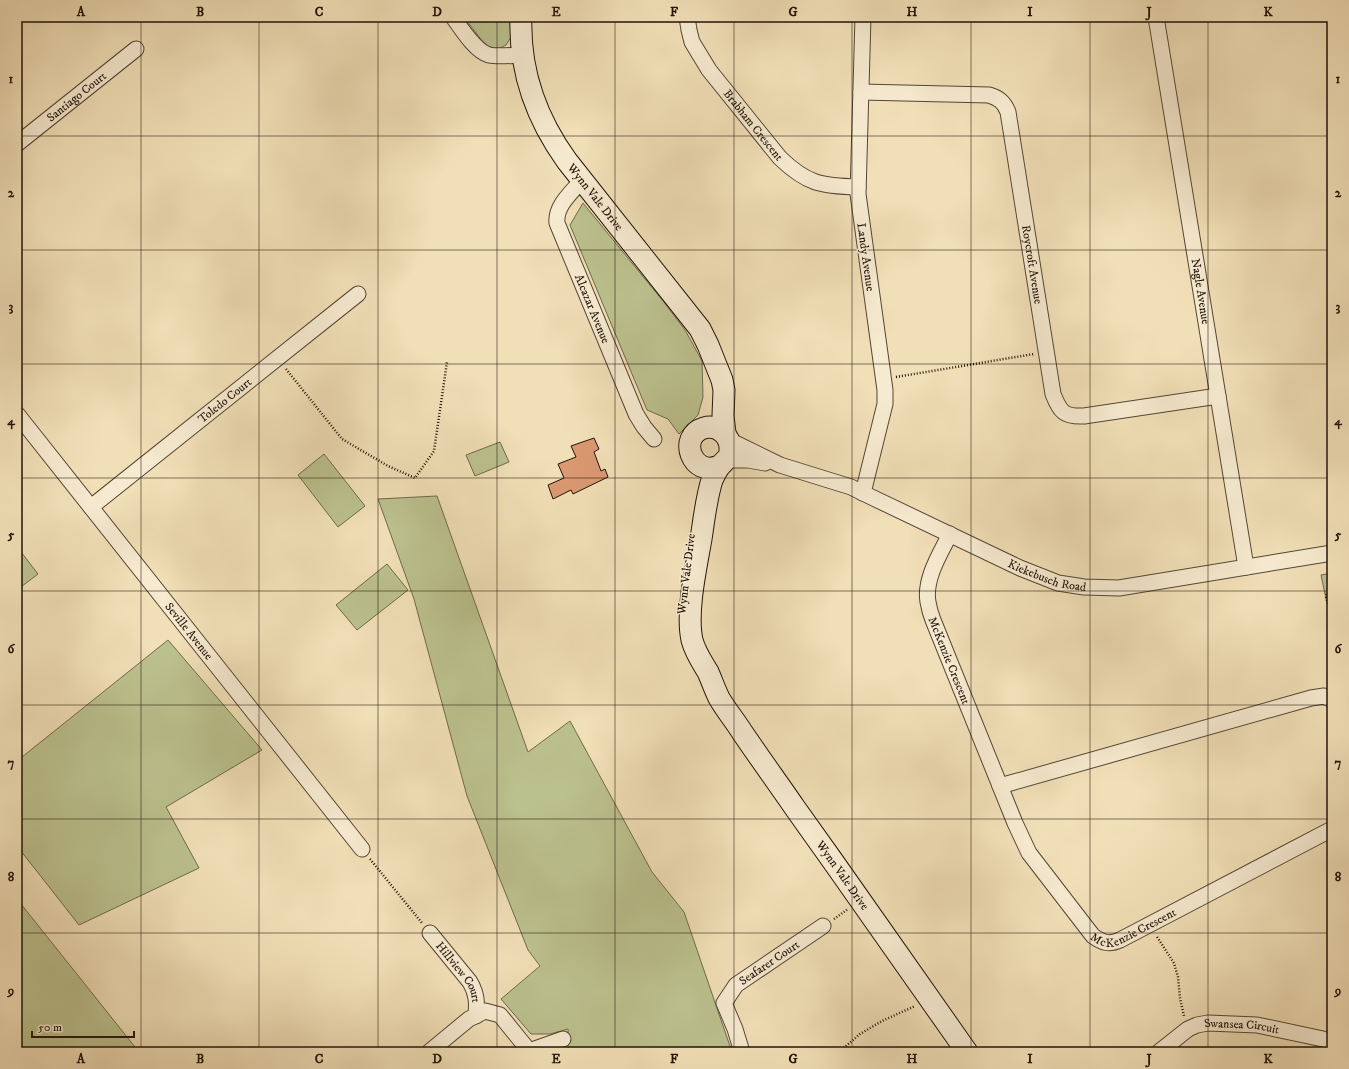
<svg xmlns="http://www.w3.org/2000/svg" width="1349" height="1069" font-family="'IM FELL DW Pica',serif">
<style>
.green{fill:#bbc18e;stroke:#6e6a4b}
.building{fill:#db9972;stroke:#211308}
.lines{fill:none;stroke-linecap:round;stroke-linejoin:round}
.minor-casing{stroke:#554634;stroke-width:17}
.secondary-casing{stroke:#211308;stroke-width:23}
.path{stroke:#211308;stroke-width:2.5;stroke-dasharray:1 2;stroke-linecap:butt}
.minor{stroke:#f6ead0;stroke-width:15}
.secondary{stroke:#f6ead0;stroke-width:21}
.grid{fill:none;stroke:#211308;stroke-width:1;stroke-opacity:0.55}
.labels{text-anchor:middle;stroke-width:3;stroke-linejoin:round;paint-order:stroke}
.street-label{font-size:12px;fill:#211308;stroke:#f6ead0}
.neatline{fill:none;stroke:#211308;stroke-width:1.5}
.grid-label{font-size:13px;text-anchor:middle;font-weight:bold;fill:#211308}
</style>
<rect width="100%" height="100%" fill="#f1dfb7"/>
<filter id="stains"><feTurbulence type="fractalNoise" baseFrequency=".005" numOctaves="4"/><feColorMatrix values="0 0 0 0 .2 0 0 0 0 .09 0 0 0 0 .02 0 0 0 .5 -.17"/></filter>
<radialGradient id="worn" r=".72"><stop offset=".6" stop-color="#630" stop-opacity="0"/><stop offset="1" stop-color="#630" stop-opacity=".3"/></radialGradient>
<g class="green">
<polygon points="464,17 513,17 513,34 506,45 498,49 486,46"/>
<polygon points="583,203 663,301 685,330 702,361 703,397 698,415 679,434 668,419 647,410 570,225"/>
<polygon points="500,442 509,462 475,476 466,455"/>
<polygon points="324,454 365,506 338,527 298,475"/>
<polygon points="437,496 528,752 570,721 652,872 684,912 732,1052 568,1052 568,1029 550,1034 531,1034 501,999 540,966 528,950 467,796 414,599 378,499"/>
<polygon points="18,548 38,574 17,590 17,549"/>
<polygon points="387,564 408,590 357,630 336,605"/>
<polygon points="1332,573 1332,627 1321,575"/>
<polygon points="168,640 262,750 166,807 199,868 79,925 17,846 17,761"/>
<polygon points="17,899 139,1052 17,1052"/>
</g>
<polygon class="building" points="594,438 599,449 594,452 601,471 605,469 608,477 573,494 571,490 553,499 548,485 564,478 558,464 576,457 571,446"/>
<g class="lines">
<defs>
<g id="minor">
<path d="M 453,17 C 461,28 475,51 489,55 C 499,57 513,55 523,55"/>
<path id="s1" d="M 687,17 L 689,30 L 692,42 L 709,70 L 780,158 C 807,184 821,186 858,187"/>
<path id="s2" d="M 1156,17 L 1246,567"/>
<path id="s3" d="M 861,92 L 989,95 C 999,98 1004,102 1008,112 L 1053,394 C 1060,412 1064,417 1084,416 L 1218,396"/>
<path id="s4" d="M 17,144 L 136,49"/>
<path id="s5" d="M 582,180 C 572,192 555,206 557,223 L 636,414 L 644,427 L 654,439"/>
<path id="s6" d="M 17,414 L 362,849"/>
<path id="s7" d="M 729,440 L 780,465 L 851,487 L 863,493 L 1020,568 L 1058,583 L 1084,587 L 1119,588 L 1332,553"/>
<polyline points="727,460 748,460 765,463"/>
<polyline points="863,493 882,416 885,404 885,390 858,194 863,17"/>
<path id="s8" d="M 91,507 L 358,294"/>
<path id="s9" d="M 950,534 C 940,554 924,579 928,602 C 929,608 931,615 933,620 L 1015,823 L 1029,853 L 1093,936 C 1103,943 1109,945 1120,940 L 1332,829"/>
<polyline points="1000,786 1311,698 1324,696 1332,700"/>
<path id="s10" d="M 430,933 L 470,982 C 477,994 477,1003 476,1016"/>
<polyline points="529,1051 563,1039"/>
<polyline points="429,1052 469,1019 485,1011 500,1015 530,1052"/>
<path id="s11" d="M 742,1052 L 735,1029 L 724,1003 L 736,985 L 823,926"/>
<path id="s12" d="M 1159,1052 L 1188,1029 L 1197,1025 L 1208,1023 L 1257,1025 L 1323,1039 L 1332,1043"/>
</g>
<g id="secondary">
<path id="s13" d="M 521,17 C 519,70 536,118 567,161 L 700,329 L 708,345 L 722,380 L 724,390 L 723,416 L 725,433"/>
<path id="s14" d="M 719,466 C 692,478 677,436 704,428 C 718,424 731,436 730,450 C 730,458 725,460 720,466 C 717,469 714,476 712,480 C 706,499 704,520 701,539 C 696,568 686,612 692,640 C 695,652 702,662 708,672 C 712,681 715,690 719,698 C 726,710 735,721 742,732 C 759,757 777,782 795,808 C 853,889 910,971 967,1052"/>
</g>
</defs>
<use href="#minor" class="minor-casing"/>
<use href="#secondary" class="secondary-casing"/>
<g class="path">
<polyline points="286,369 342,439 388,466 415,478 434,451 447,362"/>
<polyline points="896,377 1034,354"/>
<polyline points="1332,580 1326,596 1332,622"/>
<polyline points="370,859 422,923"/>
<polyline points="834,919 848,909"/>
<polyline points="1157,937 1174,963 1178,977 1180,998 1184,1016"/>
<polyline points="839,1052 860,1034 882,1021 915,1006"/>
</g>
<use href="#minor" class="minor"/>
<use href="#secondary" class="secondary"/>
</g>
<path class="grid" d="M 141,17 L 141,1052M 259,17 L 259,1052M 378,17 L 378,1052M 497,17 L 497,1052M 615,17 L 615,1052M 734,17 L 734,1052M 852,17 L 852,1052M 971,17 L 971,1052M 1090,17 L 1090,1052M 1208,17 L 1208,1052M 17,136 L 1332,136M 17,250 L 1332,250M 17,364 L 1332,364M 17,478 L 1332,478M 17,591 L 1332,591M 17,705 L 1332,705M 17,819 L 1332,819M 17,933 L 1332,933"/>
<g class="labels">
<g class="street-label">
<text dy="4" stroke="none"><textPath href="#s4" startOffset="76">Santiago Court</textPath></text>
<text dy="4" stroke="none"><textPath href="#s1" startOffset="129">Brabham Crescent</textPath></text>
<text dy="4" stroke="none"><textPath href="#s13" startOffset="200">Wynn Vale Drive</textPath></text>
<text transform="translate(866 257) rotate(82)" y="4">Landy Avenue</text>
<text dy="4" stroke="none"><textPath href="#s3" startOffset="309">Roycroft Avenue</textPath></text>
<text dy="4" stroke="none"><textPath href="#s2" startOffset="278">Nagle Avenue</textPath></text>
<text dy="4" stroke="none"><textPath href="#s5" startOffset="144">Alcazar Avenue</textPath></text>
<text dy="4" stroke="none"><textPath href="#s8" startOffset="171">Toledo Court</textPath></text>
<text transform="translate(686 574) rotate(-83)" y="4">Wynn Vale Drive</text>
<text dy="4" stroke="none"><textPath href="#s7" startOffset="347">Kiekebusch Road</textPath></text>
<text dy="4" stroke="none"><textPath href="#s6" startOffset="277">Seville Avenue</textPath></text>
<text dy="4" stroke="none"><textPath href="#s9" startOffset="135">McKenzie Crescent</textPath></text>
<text dy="4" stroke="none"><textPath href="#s14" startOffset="585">Wynn Vale Drive</textPath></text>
<text dy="4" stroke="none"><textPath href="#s9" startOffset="493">McKenzie Crescent</textPath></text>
<text dy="4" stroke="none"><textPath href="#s11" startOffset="114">Seafarer Court</textPath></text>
<text dy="4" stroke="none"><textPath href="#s10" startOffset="49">Hillview Court</textPath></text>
<text dy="4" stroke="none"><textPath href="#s12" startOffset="92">Swansea Circuit</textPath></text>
</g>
</g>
<rect width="1349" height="1069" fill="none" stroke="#f1dfb7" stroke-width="44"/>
<path d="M32 1031v6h102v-6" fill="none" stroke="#211308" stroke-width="2"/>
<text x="38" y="1031" font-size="12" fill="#211308" stroke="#f6ead0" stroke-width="3" paint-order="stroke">50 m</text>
<rect x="22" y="22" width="1305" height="1025" class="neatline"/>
<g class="grid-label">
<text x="81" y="16">A</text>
<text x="200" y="16">B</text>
<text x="319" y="16">C</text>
<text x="437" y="16">D</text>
<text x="556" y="16">E</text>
<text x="674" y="16">F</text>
<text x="793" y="16">G</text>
<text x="912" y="16">H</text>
<text x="1030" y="16">I</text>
<text x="1149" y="16">J</text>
<text x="1268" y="16">K</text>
<text x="11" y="83">1</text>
<text x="1338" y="83">1</text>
<text x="11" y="197">2</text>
<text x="1338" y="197">2</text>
<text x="11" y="311">3</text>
<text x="1338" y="311">3</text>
<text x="11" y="425">4</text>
<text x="1338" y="425">4</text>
<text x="11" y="539">5</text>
<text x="1338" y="539">5</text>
<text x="11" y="653">6</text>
<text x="1338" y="653">6</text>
<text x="11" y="767">7</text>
<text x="1338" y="767">7</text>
<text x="11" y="881">8</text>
<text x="1338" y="881">8</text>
<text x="11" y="995">9</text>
<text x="1338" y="995">9</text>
<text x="81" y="1063">A</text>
<text x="200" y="1063">B</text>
<text x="319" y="1063">C</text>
<text x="437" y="1063">D</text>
<text x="556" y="1063">E</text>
<text x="674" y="1063">F</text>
<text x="793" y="1063">G</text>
<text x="912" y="1063">H</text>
<text x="1030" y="1063">I</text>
<text x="1149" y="1063">J</text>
<text x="1268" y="1063">K</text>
</g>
<rect width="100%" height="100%" filter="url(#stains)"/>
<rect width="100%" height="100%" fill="url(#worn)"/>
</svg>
